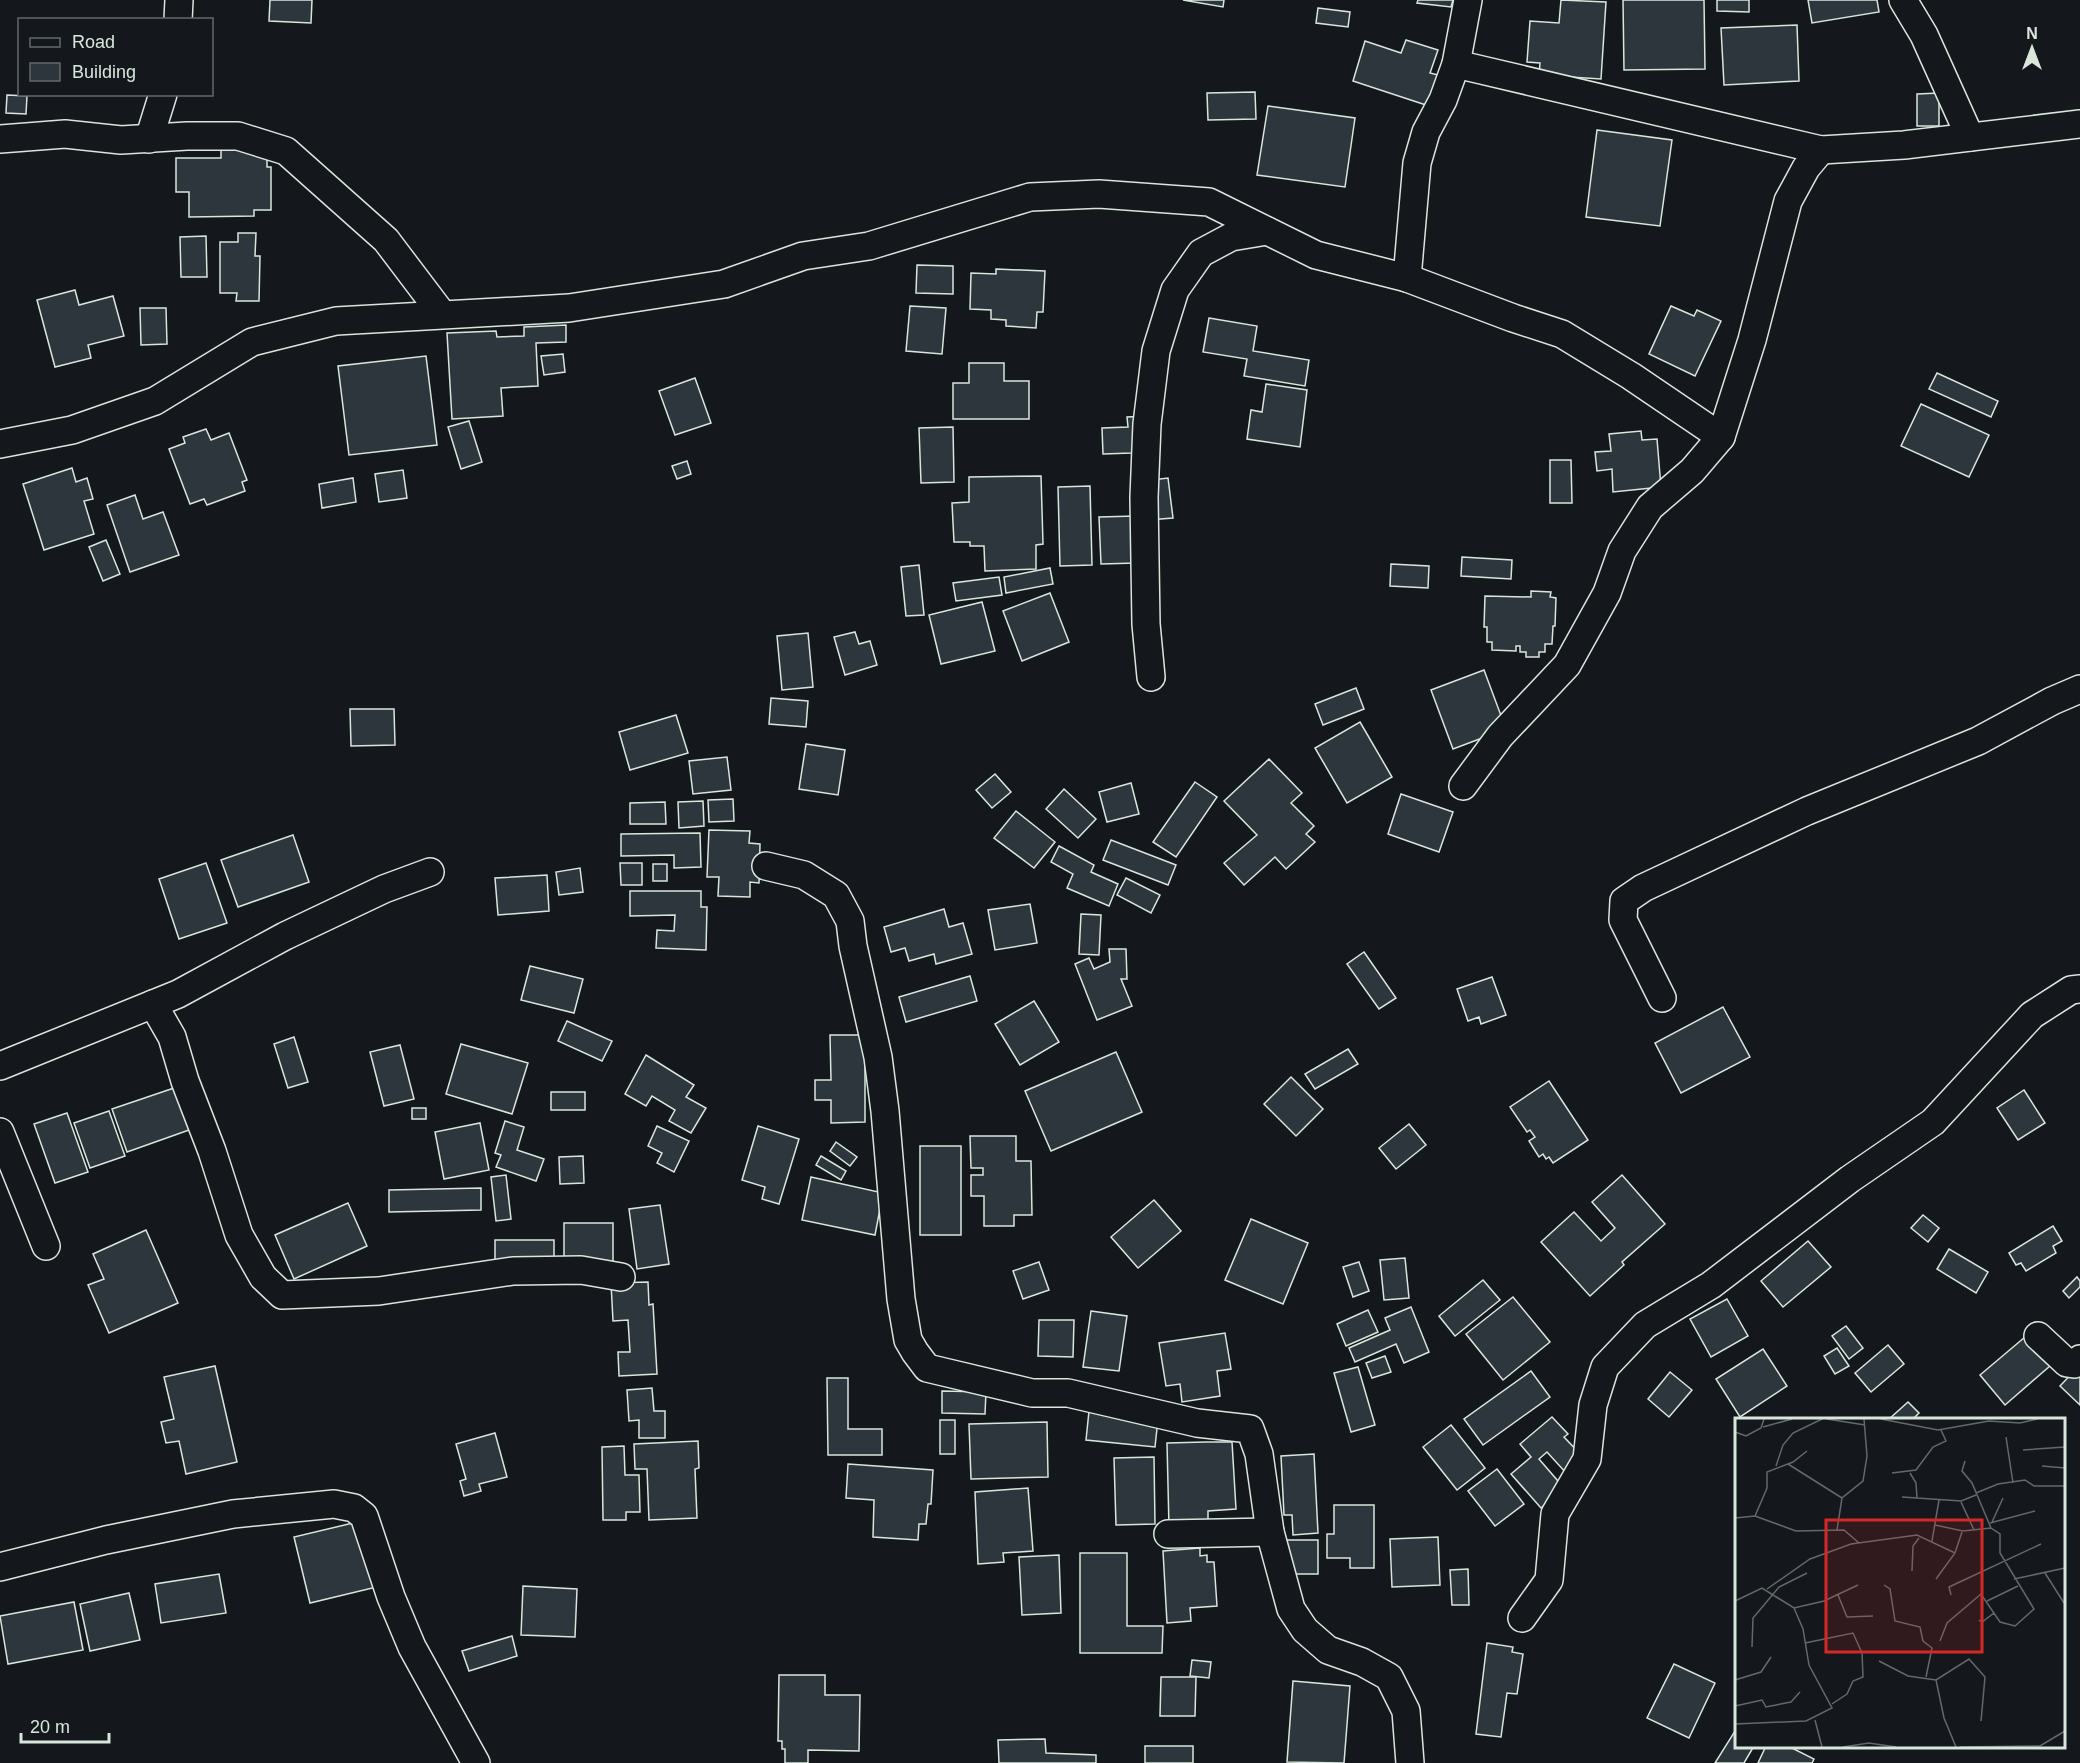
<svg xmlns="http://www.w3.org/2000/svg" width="2080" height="1763" font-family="Arial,sans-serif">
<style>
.building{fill:#2c363c;stroke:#d8e6dc;stroke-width:1.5}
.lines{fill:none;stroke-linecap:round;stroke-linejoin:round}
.minor-casing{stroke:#d8e6dc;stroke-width:30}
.minor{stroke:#14181c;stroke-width:27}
.inset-road{fill:none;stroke:#626a69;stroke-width:1.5}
.view{fill:#d62828;fill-opacity:0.15;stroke:#d62828;stroke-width:3}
.inset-edge{fill:none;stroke:#d8e6dc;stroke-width:3}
</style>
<rect width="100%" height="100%" fill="#14181c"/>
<g class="building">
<polygon points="270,0 312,0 311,23 269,21"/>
<polygon points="1183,0 1224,0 1223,7"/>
<polygon points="1418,0 1453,0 1451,7 1417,3"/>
<polygon points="1561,0 1606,2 1601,79 1539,75 1540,63 1527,62 1530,21 1559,23"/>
<polygon points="1623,0 1704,0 1705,69 1624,70"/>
<polygon points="1717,0 1749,0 1749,12 1717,11"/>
<polygon points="1808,0 1877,0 1879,12 1812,23"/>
<polygon points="1318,8 1350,12 1348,27 1316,23"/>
<polygon points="1797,25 1799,81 1724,85 1721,28"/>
<polygon points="1406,40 1438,50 1430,73 1442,76 1432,107 1353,81 1365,41 1401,53"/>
<polygon points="1255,92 1256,119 1208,120 1207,93"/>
<polygon points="1939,93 1939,126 1917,126 1917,94"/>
<polygon points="7,95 27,96 26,114 6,113"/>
<polygon points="1268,106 1355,118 1345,187 1257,175"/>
<polygon points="1597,130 1672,140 1660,226 1586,217"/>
<polygon points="221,148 267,148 267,167 271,167 271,210 254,210 254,216 189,217 189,192 176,192 176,158 221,158"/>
<polygon points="238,233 256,233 255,256 260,256 259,301 236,301 237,293 220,293 220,242 238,242"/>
<polygon points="206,236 207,277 181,277 180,237"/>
<polygon points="917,265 953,266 953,294 916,293"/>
<polygon points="996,269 1045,271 1043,312 1037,312 1036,328 1006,326 1006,320 991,319 991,310 970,309 971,273 996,274"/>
<polygon points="75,290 79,305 113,296 124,336 88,345 91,358 55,367 37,300"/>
<polygon points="910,306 946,308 942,354 906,351"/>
<polygon points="1671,306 1694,316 1697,310 1721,321 1695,376 1649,354"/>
<polygon points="140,308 166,308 167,344 141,345"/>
<polygon points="1209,318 1257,326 1253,351 1309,360 1305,386 1244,376 1247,359 1203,352"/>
<polygon points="566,325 566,342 536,343 538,386 501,388 503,416 452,419 447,333 496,331 497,337 524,336 524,327"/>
<polygon points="563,354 565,372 544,375 541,356"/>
<polygon points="426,356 437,445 349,455 338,366"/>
<polygon points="969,363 1004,363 1004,381 1029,381 1029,419 953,419 953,383 969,383"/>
<polygon points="1937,373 1998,401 1991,417 1929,389"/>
<polygon points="695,378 711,423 675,435 659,391"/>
<polygon points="1266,384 1307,390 1300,447 1247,439 1251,410 1262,412"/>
<polygon points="1921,404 1989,435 1969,477 1901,446"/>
<polygon points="1151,416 1132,453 1103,454 1102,428 1128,427 1127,417"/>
<polygon points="469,421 482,462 461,469 448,427"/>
<polygon points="953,427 954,482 921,483 919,428"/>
<polygon points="206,429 211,440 229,433 247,480 242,482 245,491 207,505 204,499 190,504 169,449 185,443 183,437"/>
<polygon points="1641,431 1642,440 1657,439 1661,487 1613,492 1612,469 1597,471 1595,452 1611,451 1609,434"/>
<polygon points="1550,460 1571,460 1572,503 1550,503"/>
<polygon points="687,461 691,474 677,479 672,466"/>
<polygon points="72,468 76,482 87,478 93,499 84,501 94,534 44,550 23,484"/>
<polygon points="403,470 407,498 379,502 375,474"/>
<polygon points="1041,476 1043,544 1036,545 1036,569 985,571 984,546 970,546 970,542 954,542 952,503 969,502 969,477"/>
<polygon points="353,478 356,502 322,508 319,484"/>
<polygon points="1168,478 1173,518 1148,520 1143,481"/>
<polygon points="1090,486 1092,565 1060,566 1058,487"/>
<polygon points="135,495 143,519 163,512 179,555 130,572 107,505"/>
<polygon points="1135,516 1136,563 1101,564 1099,517"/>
<polygon points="106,540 120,574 103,581 89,547"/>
<polygon points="1462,557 1512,560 1511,579 1461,576"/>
<polygon points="1391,564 1429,566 1428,588 1390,586"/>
<polygon points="919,565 924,615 906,616 901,567"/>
<polygon points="1050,568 1053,584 1006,593 1004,577"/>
<polygon points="999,577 1002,595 956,601 953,583"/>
<polygon points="1531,591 1551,592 1550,597 1556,598 1555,626 1553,626 1552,644 1545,644 1545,652 1539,652 1539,657 1526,657 1526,652 1520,652 1520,646 1516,646 1516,651 1492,650 1492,642 1487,642 1487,627 1484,627 1485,596 1531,597"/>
<polygon points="1050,593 1069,642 1022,661 1003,611"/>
<polygon points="982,602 995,651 941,664 929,615"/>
<polygon points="855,632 859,644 870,641 877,665 845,675 834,637"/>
<polygon points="808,633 813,687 782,690 777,636"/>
<polygon points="1484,670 1506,729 1453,749 1431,690"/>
<polygon points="1356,688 1364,709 1323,725 1315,704"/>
<polygon points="771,698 808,701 806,727 769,724"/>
<polygon points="350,709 394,709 395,745 351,746"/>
<polygon points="676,715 688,753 630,770 619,732"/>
<polygon points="1360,722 1392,777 1347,803 1315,748"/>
<polygon points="806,744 845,750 838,795 799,789"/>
<polygon points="727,757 731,790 693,794 689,761"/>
<polygon points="1269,759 1302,793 1291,803 1314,826 1306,834 1315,842 1286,869 1275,857 1244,885 1224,863 1257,835 1224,801"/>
<polygon points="995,774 1011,792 992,808 976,790"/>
<polygon points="1195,782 1217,797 1176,857 1153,842"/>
<polygon points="1131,783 1139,814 1107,822 1099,792"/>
<polygon points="1064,789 1096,819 1078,838 1046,809"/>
<polygon points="1401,794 1453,812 1439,852 1388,834"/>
<polygon points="733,799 734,821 709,822 708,800"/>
<polygon points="703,801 704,826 679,828 678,802"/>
<polygon points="665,802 666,824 630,824 630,803"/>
<polygon points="1016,811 1055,842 1034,868 994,838"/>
<polygon points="709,830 750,831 749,843 760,844 759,883 750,882 750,897 718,896 719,877 707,877"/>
<polygon points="700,833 701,867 674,868 674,855 621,856 621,834"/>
<polygon points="293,835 309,882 238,907 221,860"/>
<polygon points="1111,840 1176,865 1168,885 1103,860"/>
<polygon points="1059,846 1094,865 1091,872 1118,884 1109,906 1067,888 1073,874 1051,862"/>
<polygon points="206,863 227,923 179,939 159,879"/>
<polygon points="620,863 642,863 642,885 621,885"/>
<rect x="653" y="864" width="14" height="17"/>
<polygon points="580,868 583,892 559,895 556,872"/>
<polygon points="547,875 549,911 498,915 495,878"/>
<polygon points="1126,878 1160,895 1151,913 1117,895"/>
<polygon points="630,891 701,891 701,907 707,907 706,950 656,948 657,930 674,931 675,915 630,916"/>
<polygon points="1030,904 1037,943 995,950 988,910"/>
<polygon points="944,909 949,927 963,923 972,954 936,964 934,954 909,961 905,948 891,952 884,927"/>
<polygon points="1081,914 1101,915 1099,955 1079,954"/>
<polygon points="1109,949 1126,949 1127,979 1121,979 1132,1006 1097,1020 1075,964 1089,958 1094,969 1110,962"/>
<polygon points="1364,952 1396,998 1379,1009 1347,964"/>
<polygon points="530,966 583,979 574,1013 521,1000"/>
<polygon points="970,976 977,1001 906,1022 899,997"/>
<polygon points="1492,977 1506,1015 1481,1024 1479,1017 1468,1021 1457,989"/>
<polygon points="1034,1001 1059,1042 1020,1065 995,1024"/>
<polygon points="1723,1007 1750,1057 1681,1093 1655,1043"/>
<polygon points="567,1021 612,1041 602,1061 558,1041"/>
<polygon points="830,1035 865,1035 865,1122 831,1123 831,1100 815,1100 815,1080 831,1080"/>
<polygon points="294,1037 308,1082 288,1088 274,1044"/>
<polygon points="461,1044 528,1063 512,1114 446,1094"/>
<polygon points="400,1045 414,1099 384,1106 370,1052"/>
<polygon points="1348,1049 1358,1064 1315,1089 1305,1074"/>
<polygon points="1116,1052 1142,1112 1051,1151 1025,1091"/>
<polygon points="646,1055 694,1085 686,1097 706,1108 691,1133 669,1121 675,1110 652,1096 646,1106 625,1094"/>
<polygon points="1291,1077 1323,1109 1296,1136 1264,1104"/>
<polygon points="1549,1081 1588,1140 1553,1163 1549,1157 1546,1159 1543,1154 1539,1157 1529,1141 1535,1137 1530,1130 1527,1132 1510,1107"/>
<polygon points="174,1088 189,1130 127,1152 112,1109"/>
<polygon points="2024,1090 2045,1123 2018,1140 1997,1108"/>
<rect x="551" y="1092" width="34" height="18"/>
<rect x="412" y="1108" width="14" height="11"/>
<polygon points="109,1111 125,1156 90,1168 74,1123"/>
<polygon points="67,1113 88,1172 55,1183 34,1124"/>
<polygon points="505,1121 524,1127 517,1150 544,1159 536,1181 496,1167 501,1155 495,1153"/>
<polygon points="480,1123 489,1170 444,1179 435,1132"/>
<polygon points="1409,1124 1426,1145 1396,1169 1379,1148"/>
<polygon points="657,1126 689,1141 674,1172 657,1163 662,1153 648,1146"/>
<polygon points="758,1126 799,1139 779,1204 762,1199 765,1187 742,1180"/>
<polygon points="970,1136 1016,1136 1016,1161 1031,1161 1032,1215 1014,1215 1014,1226 984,1226 984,1196 971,1196 971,1175 983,1175 983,1168 971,1168"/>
<polygon points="836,1142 857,1157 850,1166 830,1151"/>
<rect x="920" y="1146" width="41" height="89"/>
<polygon points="583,1156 584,1183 560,1184 559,1157"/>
<polygon points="821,1156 846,1171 841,1180 816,1165"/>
<polygon points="506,1175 511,1219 496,1221 491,1177"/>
<polygon points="1622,1175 1665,1224 1622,1262 1624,1265 1590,1296 1541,1242 1574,1212 1601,1241 1615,1228 1592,1202"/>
<polygon points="811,1177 883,1193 875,1235 802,1220"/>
<polygon points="481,1188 481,1210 389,1212 389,1190"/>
<polygon points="1154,1200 1181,1231 1138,1268 1111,1237"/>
<polygon points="348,1203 367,1246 294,1279 275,1235"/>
<polygon points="660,1205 669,1264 637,1269 629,1209"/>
<polygon points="1923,1215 1939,1228 1928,1242 1911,1228"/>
<polygon points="1251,1219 1308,1243 1283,1304 1225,1280"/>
<rect x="564" y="1223" width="49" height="43"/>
<polygon points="2053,1226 2062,1241 2053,1246 2056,1253 2026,1271 2021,1263 2016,1265 2009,1253"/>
<polygon points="146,1230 178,1303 109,1333 88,1285 104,1279 93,1254"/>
<rect x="495" y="1240" width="59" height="27"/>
<polygon points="1808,1241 1831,1267 1783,1307 1761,1281"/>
<polygon points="1949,1249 1988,1272 1976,1293 1937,1269"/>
<polygon points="1405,1258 1409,1298 1384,1300 1380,1260"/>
<polygon points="1039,1262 1049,1290 1023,1299 1013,1271"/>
<polygon points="1359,1262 1369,1291 1353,1297 1343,1267"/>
<polygon points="2077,1277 2080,1281 2080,1287 2069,1298 2063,1291"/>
<polygon points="1483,1280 1500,1300 1455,1336 1439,1316"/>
<polygon points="648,1282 649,1305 653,1304 657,1374 619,1376 618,1352 630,1352 628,1320 613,1321 611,1283"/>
<polygon points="1513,1297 1550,1342 1503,1380 1466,1334"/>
<polygon points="1727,1299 1748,1336 1711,1357 1690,1319"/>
<polygon points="1411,1307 1429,1352 1404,1363 1396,1344 1355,1362 1349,1348 1390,1330 1385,1318"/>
<polygon points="1368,1310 1378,1332 1346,1346 1337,1324"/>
<polygon points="1091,1311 1127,1316 1119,1371 1083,1367"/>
<polygon points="1039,1320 1074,1320 1073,1357 1038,1356"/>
<polygon points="1846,1326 1863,1348 1849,1359 1832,1336"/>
<polygon points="1225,1333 1231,1369 1217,1371 1220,1396 1182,1402 1180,1384 1166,1386 1159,1343"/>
<polygon points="2025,1337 2050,1366 2005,1405 1980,1375"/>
<polygon points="1888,1345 1904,1364 1871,1392 1855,1373"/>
<polygon points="1837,1348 1849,1366 1835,1374 1824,1356"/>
<polygon points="1763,1349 1787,1386 1740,1417 1716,1379"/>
<polygon points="1385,1356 1391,1372 1372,1378 1366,1363"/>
<polygon points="2080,1365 2080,1405 2060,1386"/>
<polygon points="215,1366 237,1462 186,1474 179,1441 166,1443 161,1422 174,1419 164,1377"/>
<polygon points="1358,1367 1375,1425 1351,1432 1334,1373"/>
<polygon points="1531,1371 1550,1397 1483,1445 1464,1419"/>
<polygon points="1670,1372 1692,1390 1669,1417 1648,1399"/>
<polygon points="827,1378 848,1378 848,1429 882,1429 882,1455 828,1455"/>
<polygon points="652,1388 654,1411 665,1411 665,1438 639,1438 639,1420 629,1421 627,1390"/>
<polygon points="942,1391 986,1392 985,1414 942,1413"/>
<polygon points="1908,1402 1919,1413 1912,1420 1888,1420"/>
<polygon points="1089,1411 1158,1419 1155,1447 1086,1440"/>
<polygon points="1552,1417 1568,1434 1564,1437 1584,1458 1567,1474 1547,1452 1539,1459 1564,1488 1541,1508 1511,1474 1531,1457 1520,1444"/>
<rect x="940" y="1420" width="15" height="34"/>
<polygon points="1047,1422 1048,1477 971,1479 969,1424"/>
<polygon points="1451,1425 1485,1468 1457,1490 1423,1447"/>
<polygon points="495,1433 507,1477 479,1484 481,1491 464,1496 460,1481 466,1479 456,1444"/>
<polygon points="698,1441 699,1468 695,1469 697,1518 649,1520 647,1469 635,1469 634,1444"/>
<polygon points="1206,1442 1232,1442 1236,1509 1208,1511 1208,1526 1169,1527 1167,1443"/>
<polygon points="624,1446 625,1475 639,1475 640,1512 626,1512 626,1520 603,1520 602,1447"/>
<polygon points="1314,1454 1318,1533 1293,1535 1292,1515 1284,1515 1281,1456"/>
<polygon points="1154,1457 1155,1524 1116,1525 1114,1458"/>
<polygon points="848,1464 933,1470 931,1504 928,1504 926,1524 919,1524 918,1540 873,1537 874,1500 846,1498"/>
<polygon points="1497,1469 1524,1504 1495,1526 1468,1491"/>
<polygon points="1028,1488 1033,1551 1003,1553 1004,1562 978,1564 975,1492"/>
<polygon points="1334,1505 1374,1505 1374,1568 1350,1568 1350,1558 1327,1558 1327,1534 1334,1534"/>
<polygon points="374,1518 389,1584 310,1603 294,1537"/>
<polygon points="1438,1537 1440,1585 1392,1587 1390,1539"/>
<rect x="1285" y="1540" width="33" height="34"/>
<polygon points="1200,1548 1200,1556 1207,1555 1207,1562 1214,1562 1217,1606 1190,1608 1191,1621 1167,1623 1163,1551"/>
<polygon points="1080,1553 1127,1553 1127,1626 1163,1626 1162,1653 1080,1653"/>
<polygon points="1059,1555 1061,1613 1022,1615 1019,1557"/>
<polygon points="1468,1569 1469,1605 1452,1605 1450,1570"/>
<polygon points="219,1574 226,1613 161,1623 155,1584"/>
<polygon points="523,1586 577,1589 575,1637 521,1635"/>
<polygon points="129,1593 140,1640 90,1651 80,1604"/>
<polygon points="74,1602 83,1650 8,1664 0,1616"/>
<polygon points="512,1636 517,1656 469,1671 462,1651"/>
<polygon points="1487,1643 1513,1647 1512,1652 1523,1654 1517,1694 1507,1693 1501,1737 1476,1734"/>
<polygon points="1192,1660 1211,1662 1209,1678 1190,1676"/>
<polygon points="1674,1664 1715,1683 1689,1738 1647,1718"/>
<polygon points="779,1675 825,1675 825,1695 860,1695 859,1751 808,1750 808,1763 785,1763 785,1749 782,1749 782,1741 778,1741"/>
<polygon points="1161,1677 1196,1677 1195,1716 1160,1716"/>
<polygon points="1293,1681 1350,1686 1344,1763 1287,1762"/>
<polygon points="1735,1731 1736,1746 1754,1746 1744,1763 1715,1763"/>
<polygon points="1045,1739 1046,1753 1096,1755 1096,1763 999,1763 998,1740"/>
<rect x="1145" y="1746" width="48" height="17"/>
<polygon points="1766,1746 1788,1746 1814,1759 1812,1763 1758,1763"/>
</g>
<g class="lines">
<defs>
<g id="minor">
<polyline points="1903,0 1924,35 1970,137"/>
<polyline points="178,20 179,0"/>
<polyline points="1456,64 1821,150 1904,145 2080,124"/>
<polyline points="0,139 65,134 121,140 187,136 238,136 286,151 386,240 442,314"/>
<polyline points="149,139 163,94"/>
<polyline points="1407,278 1417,163 1426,132 1443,100 1456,64 1468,0"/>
<polyline points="0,444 72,430 155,401 252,342 336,321 569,308 724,284 803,256 869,246 1030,197 1099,194 1209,202 1316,255 1407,278 1513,318 1562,334 1631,376 1721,437"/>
<polyline points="1151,677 1146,624 1144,497 1147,424 1156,351 1175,290 1201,253 1231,237 1267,231"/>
<polyline points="1463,786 1500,736 1567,665 1607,593 1622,551 1650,507 1692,471 1721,437 1752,340 1788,201 1806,168 1821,150"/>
<polyline points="766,866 804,875 836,895 850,921 853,946 878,1057 885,1111 901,1299 908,1340 915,1352 927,1368 1032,1393 1068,1393 1197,1423 1250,1429 1259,1454 1270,1532 1291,1609 1305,1630 1328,1650 1362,1662 1389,1677 1406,1711 1410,1763"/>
<polyline points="1662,998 1623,920 1624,901 1643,888 1807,811 1978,741 2052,701 2080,689"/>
<polyline points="153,1004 172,1037 185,1081 212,1151 239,1235 263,1277 282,1295 379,1291 513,1271 581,1270 621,1277"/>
<polyline points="0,1066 178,994 285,936 384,889 430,872"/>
<polyline points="0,1132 46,1246"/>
<polyline points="2038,1336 2067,1363 2074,1364 2080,1359"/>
<polyline points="1168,1534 1270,1532"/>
<polyline points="0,1567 106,1540 233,1514 334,1504 354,1508 364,1516 391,1597 412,1647 476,1763"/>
<polyline points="1522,1618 1549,1580 1555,1514 1587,1459 1593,1405 1605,1367 1645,1325 1711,1285 1850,1179 1933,1122 2032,1015 2071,990 2080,989"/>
</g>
</defs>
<use href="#minor" class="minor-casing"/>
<use href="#minor" class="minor"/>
</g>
<g transform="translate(1735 1418)">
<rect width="330" height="330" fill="#14181c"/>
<path class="inset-road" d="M 92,1 L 130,7M 146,1 L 203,12 L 254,3 L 285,5 L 302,1M 28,9 L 57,1M 0,14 L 11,18 L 26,10 L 29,1M 271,19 L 278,65M 288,32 L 330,29M 53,46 L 107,80M 41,48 L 48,27 L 58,15 L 87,1M 307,48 L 330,50M 157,55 L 181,52 L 198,29 L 211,23 L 206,12M 175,55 L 181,65 L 182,80M 0,69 L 0,93M 241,75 L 263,66 L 290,62 L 299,68 L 330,68M 167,79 L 226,83 L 241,77M 226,84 L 239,112M 20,98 L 32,70 L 32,54 L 58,44 L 72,33M 0,100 L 20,98 L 61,113 L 109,112 L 124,125M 257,104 L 268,80M 255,105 L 300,93M 200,107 L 228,113 L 256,110M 102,112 L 107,80 L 128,63 L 132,38 L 129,1M 197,123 L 204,82M 177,153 L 178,128 L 184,120M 310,155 L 329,185M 201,161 L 220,135 L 227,114M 279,161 L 330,150M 149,167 L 155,171 L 160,203 L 185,209 L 188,223 L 197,230 L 191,259M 32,171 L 75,141 L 116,126 L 182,117 L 220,135M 103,177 L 112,199 L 138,198M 216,177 L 214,169 L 306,126M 0,183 L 27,170 L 59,190 L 89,183 L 123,167M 252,183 L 283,168M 244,202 L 247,204 L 259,195M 205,223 L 212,205 L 246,176 L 265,204 L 280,208 L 299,191 L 265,135 L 265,116 L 256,110 L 237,65 L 227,53 L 230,43M 70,225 L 118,215 L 127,235 L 128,259 L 118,263 L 112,276 L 97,286M 17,229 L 18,200 L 44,169 L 72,155M 144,243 L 173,258 L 201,262 L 234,241 L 250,259 L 246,303M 0,262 L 26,254 L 36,239M 201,262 L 209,300 L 221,329M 0,288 L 27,282 L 31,289 L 56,284 L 65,274M 80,302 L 87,329M 0,306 L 71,303 L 97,290 L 74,247 L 68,211 L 59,190M 108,329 L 134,325 L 161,329M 225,329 L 305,328 L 330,313"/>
<path class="view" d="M 91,102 L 247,102 L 247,234 L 91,234 Z"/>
<rect width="330" height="330" class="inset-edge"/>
</g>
<rect x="18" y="18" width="195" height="78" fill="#14181c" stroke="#626a69" stroke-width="1.5"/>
<rect x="30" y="38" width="30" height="9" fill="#14181c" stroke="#626a69" stroke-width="1.5"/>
<text x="72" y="48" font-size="18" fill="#d8e6dc">Road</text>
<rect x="30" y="63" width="30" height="18" fill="#2c363c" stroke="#626a69" stroke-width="1.5"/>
<text x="72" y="78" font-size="18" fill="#d8e6dc">Building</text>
<g transform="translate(2032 48)" stroke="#14181c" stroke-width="4.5" paint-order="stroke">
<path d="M0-4.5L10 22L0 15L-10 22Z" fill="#d8e6dc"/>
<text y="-9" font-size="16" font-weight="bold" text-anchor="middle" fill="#d8e6dc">N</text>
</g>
<path d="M21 1733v9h88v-9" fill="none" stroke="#d8e6dc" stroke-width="3"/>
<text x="30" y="1733" font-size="18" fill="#d8e6dc" stroke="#14181c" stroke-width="4.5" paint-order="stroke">20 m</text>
</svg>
